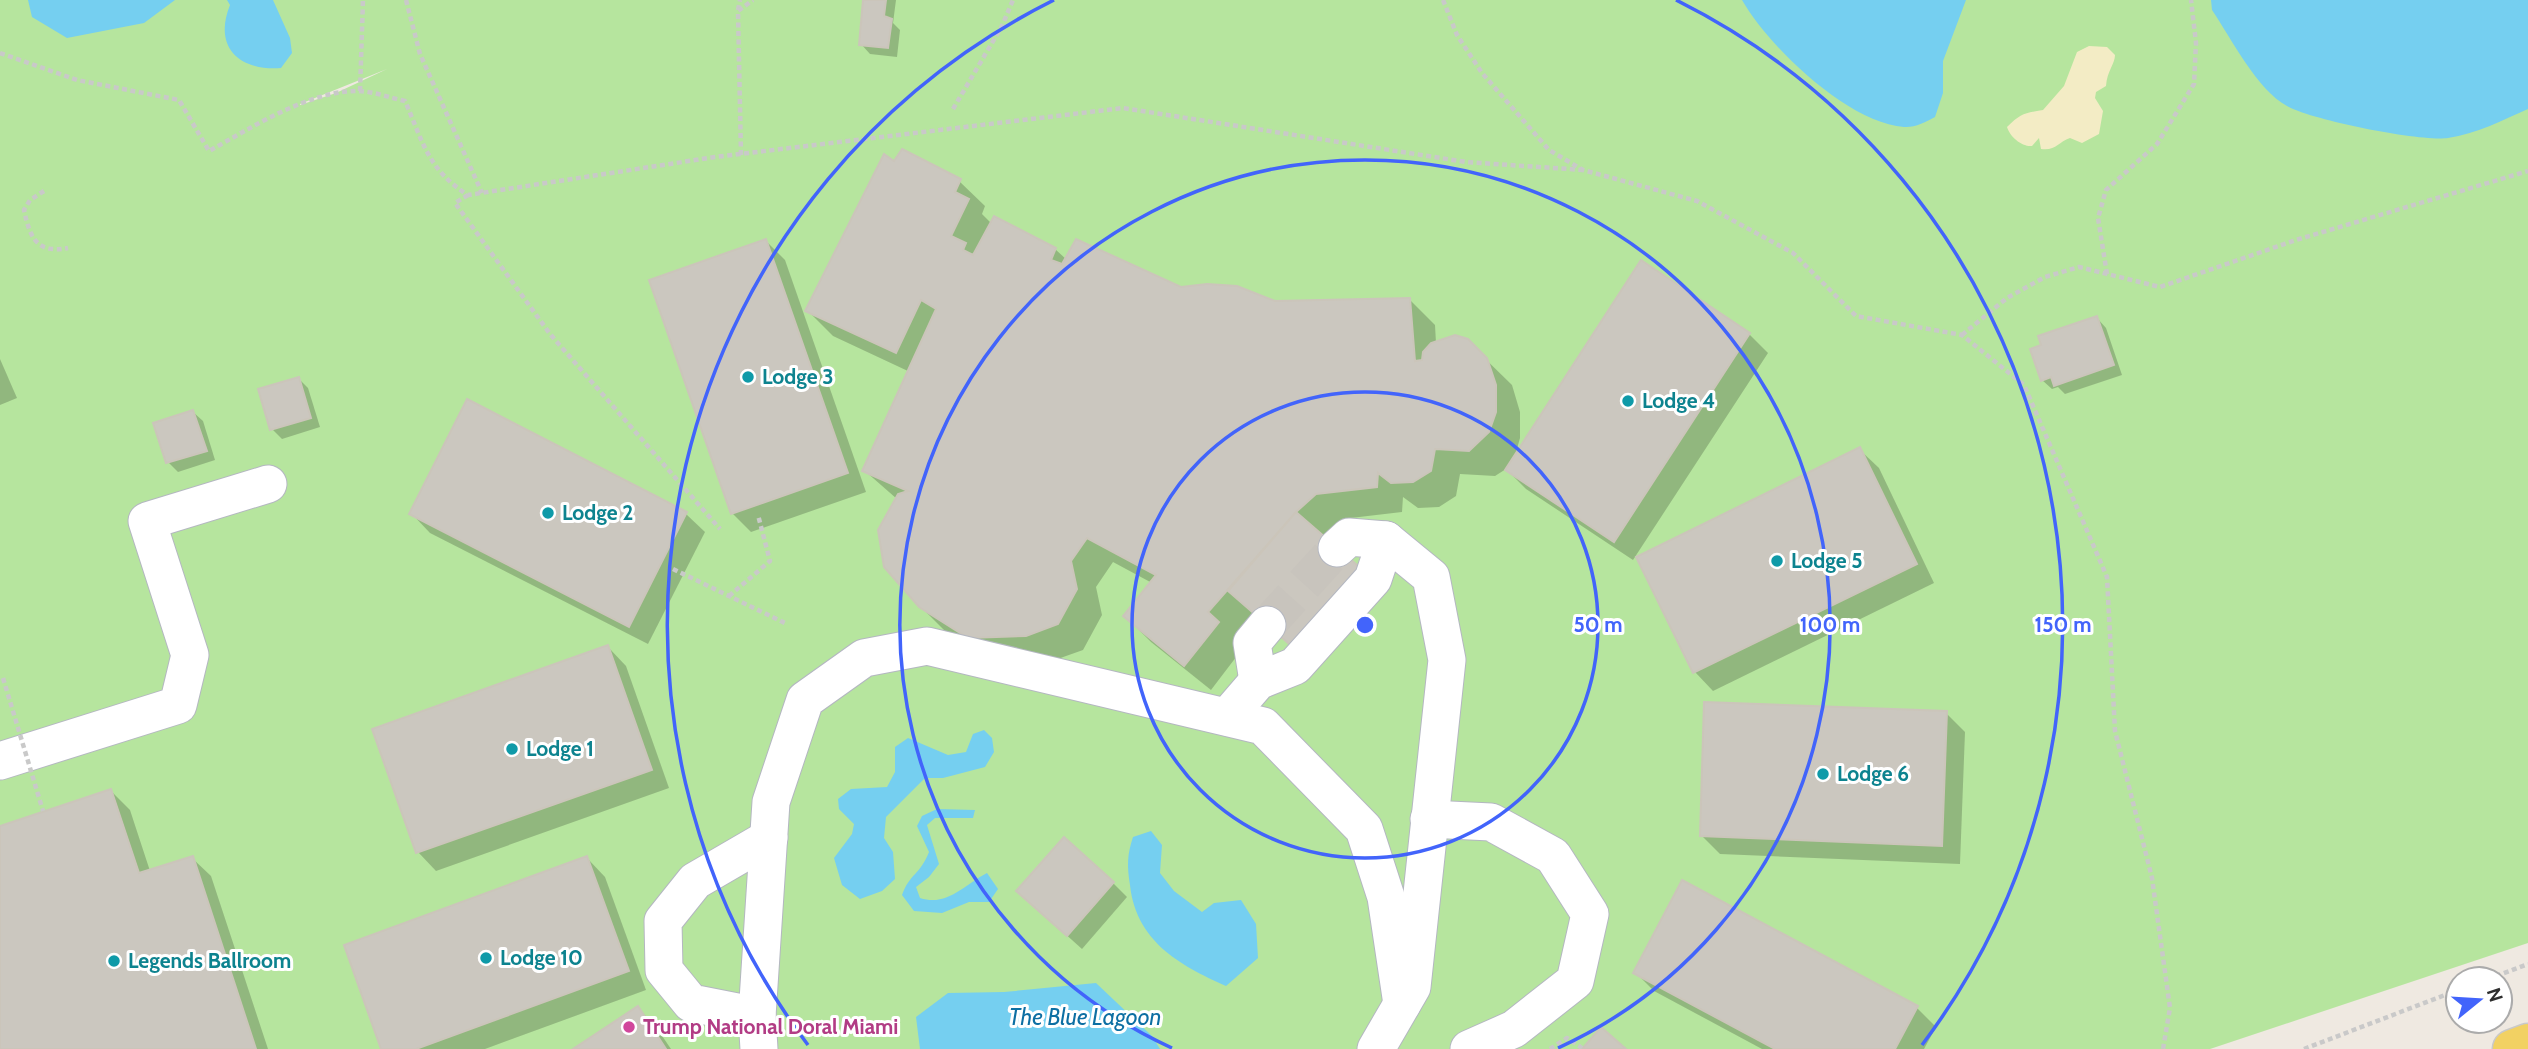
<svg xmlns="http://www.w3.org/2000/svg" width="2528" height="1049" font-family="Cabin,sans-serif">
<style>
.green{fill:#b6e59e;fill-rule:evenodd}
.sand{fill:#f3ecc5}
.water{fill:#75cff0}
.shadow{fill:#0003}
.building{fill:#cbc7bf;stroke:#cbc5ba;stroke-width:2}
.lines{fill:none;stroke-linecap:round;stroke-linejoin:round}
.minor-tunnel{stroke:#c8c4bd;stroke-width:37;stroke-dasharray:37 18;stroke-linecap:butt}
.minor-casing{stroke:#b4b7c1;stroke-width:39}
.major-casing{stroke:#c9c9c9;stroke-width:41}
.path{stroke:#c9c9c9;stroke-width:4.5;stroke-dasharray:5 3.5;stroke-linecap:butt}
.minor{stroke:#fff;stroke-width:37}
.major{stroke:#f2d163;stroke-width:38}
.path-bridge{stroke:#c9c9c9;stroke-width:4.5;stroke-dasharray:5 3.5;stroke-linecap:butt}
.ring{fill:none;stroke:#4264fb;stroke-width:3.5}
.culture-dot{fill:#0f9aa8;stroke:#fff;stroke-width:2.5}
.hotel-dot{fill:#d1479c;stroke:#fff;stroke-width:2.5}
.labels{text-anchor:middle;stroke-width:6;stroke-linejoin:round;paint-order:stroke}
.culture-label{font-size:21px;font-weight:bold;fill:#0d838f;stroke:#fff;text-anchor:start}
.hotel-label{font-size:21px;font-weight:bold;fill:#b23c85;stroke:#fff;text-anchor:start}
.water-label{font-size:23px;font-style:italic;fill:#0d6fa3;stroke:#fff}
.centre{fill:#4264fb;stroke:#fff;stroke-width:3.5}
.ring-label{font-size:21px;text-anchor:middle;font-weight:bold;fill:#4264fb;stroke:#fff;stroke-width:6;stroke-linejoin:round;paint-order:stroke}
</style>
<rect width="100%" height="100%" fill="#efe9e1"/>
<path class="green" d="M 0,0 L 2528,0 L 2528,943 L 2210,1049 L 0,1049 ZM 387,69 L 336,93 L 300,105 L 300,104 Z"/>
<path class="sand" d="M 2089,46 L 2107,47 L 2115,55 C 2115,64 2107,71 2106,86 L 2096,92 L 2095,98 L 2103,111 L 2099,134 L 2082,143 L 2070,138 C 2058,142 2056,151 2041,149 L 2039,138 L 2032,146 C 2022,147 2010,137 2007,127 C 2021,113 2025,113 2043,110 L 2064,86 L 2077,52 Z"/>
<g class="water">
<polygon points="28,0 175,0 144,23 67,38 32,17"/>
<path d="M 227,0 L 273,0 L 290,38 L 292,53 L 281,68 C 239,71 213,47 230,5 Z"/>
<path d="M 1742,0 L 1966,0 L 1943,61 L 1943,93 L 1935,117 C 1926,122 1914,128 1904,127 C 1848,123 1769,47 1742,0 Z"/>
<path d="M 2211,0 L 2528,0 L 2528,109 C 2503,120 2476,134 2448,138 C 2421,142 2311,120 2287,106 C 2257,90 2231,38 2212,10 Z"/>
<polygon points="984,730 992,738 994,752 985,767 943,778 925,778 886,817 884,838 893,852 895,879 882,891 860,899 842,885 834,858 852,834 854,824 839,809 838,799 851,789 887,787 895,772 895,747 908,738 948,755 966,752 973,734"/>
<path d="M 937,809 L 975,810 L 973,818 L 935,818 L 927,825 L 939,864 L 929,877 L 916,887 L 920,898 C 947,907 964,885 987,873 L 998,889 L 989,902 L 969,902 L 942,913 L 914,911 L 902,895 C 910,873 920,875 929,852 L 917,826 L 922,816 Z"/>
<path d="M 1151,831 L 1162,845 L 1160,873 L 1174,891 L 1202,912 L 1214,903 L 1241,900 L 1256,924 L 1258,958 L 1226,986 C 1179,965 1136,941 1130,885 C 1127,866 1127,855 1133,837 Z"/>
<polygon points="1096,983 1152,1036 1160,1049 920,1049 916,1017 948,993 1004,992"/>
</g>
<g class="shadow">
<polygon points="866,0 896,0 893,23 900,30 897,57 870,54 861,44"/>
<polygon points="895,163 959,181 985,206 982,214 992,224 1055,249 1067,260 1181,289 1275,303 1409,299 1435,325 1436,343 1467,341 1512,385 1520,412 1520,438 1515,456 1749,334 1768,353 1633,560 1526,489 1506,469 1495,476 1460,474 1456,496 1439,507 1418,508 1403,497 1402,512 1342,519 1322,537 1233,639 1243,648 1211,690 1151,642 1125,616 1152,583 1113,562 1096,587 1102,615 1083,650 1052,661 946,632 920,606 897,499 865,471 910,372 833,336 807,310"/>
<polygon points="766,241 785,260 866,492 751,532 732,513"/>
<polygon points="2097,318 2106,328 2122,375 2065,394 2058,387 2052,389 2042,380"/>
<polygon points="0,359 17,398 0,405"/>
<polygon points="299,379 308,388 320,427 282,439 272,429"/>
<polygon points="468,402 686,514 705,532 648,644 430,533 412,514"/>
<polygon points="193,412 203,421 215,460 178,472 168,462"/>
<polygon points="1860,450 1879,468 1934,583 1713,691 1695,672 1639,557"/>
<polygon points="608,647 626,666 669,788 436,871 418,852"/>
<polygon points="1946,713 1965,732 1960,864 1720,854 1701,835"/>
<polygon points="111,791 130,810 150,871 192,858 211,876 268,1049 0,1049 0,828"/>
<polygon points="587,858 605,877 646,990 485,1049 383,1049"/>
<polygon points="1113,883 1127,897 1082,949 1033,905"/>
<polygon points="1636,973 1917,1008 1936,1027 1924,1049 1762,1049 1654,991"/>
<polygon points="638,1008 656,1027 671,1049 576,1049"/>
</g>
<g class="building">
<polygon points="863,0 886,0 884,16 892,19 888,48 859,45"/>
<polygon points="902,149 961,179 955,192 969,199 951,236 966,243 963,250 973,255 994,216 1056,248 1051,260 1062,264 1076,239 1181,287 1207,284 1237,286 1275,301 1410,298 1415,361 1422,360 1423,352 1431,343 1455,335 1468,339 1487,358 1496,385 1496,412 1489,432 1469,451 1435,449 1431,471 1413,482 1391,483 1378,473 1377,487 1316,494 1296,512 1208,612 1219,622 1184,666 1123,616 1156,575 1087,538 1071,561 1077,589 1058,624 1026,636 968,638 919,607 884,567 878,530 898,494 908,491 862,471 936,309 921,300 896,353 805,311 884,154 894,161"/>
<polygon points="766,239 848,473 731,514 649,280"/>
<polygon points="1641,260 1750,333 1614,542 1505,470"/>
<polygon points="2097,316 2114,365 2054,386 2051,377 2041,381 2030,349 2041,345 2038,336"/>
<polygon points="299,377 311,418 270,430 258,389"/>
<polygon points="467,399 687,512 629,627 409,514"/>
<polygon points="193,410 207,451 166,463 153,423"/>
<polygon points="1860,447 1917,564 1693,673 1636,557"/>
<polygon points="1296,512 1363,570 1295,649 1228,591"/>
<polygon points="608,645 652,770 416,853 372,729"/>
<polygon points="1704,702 1947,711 1942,846 1700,836"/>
<polygon points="111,789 139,873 193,856 256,1049 0,1049 0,826"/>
<polygon points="1064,837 1114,882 1067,936 1016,891"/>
<polygon points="587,856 629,971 416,1049 381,1049 344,945"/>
<polygon points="1682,880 1918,1006 1895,1049 1775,1049 1633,973"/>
<polygon points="638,1006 666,1049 573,1049"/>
<polygon points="1601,1027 1626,1049 1582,1049"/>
</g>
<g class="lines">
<polyline class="minor-tunnel" points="1267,625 1337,548"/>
<defs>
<g id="minor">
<polyline points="1337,548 1349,537 1386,540"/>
<polyline points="1258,681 1252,643 1267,625"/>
<polyline points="1227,717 1258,681 1295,666 1373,579 1386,540 1431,577 1447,660 1412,987 1376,1049"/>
<polyline points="0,761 178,705 190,655 147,521 268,484"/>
<polyline points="1429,819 1491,822 1553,856 1590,914 1575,981 1514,1029 1469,1049"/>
<polyline points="757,1016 691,1003 664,970 663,921 695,881 769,838"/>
<polyline points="759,1049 757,1016 771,802 805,700 864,658 927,646 1263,726 1364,829 1386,897 1402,1004"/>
</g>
<polyline id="major" points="2512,1049 2528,1043"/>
</defs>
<use href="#minor" class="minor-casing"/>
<use href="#major" class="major-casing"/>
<g class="path">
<polyline points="406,0 420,54 482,193"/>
<polyline points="1443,0 1457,35 1482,73 1549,150 1583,170 1697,201 1793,253 1856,316 1962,335 2024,385 2107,577 2115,731 2152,878 2170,1008 2163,1049"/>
<polyline points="738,10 740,0"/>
<path d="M 0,53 L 77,80 L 179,100 L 209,151 C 251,128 308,91 357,91 C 373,91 390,98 405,101 C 423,142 428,170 468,195 L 715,157 L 1123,108 L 1466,162 L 1583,170"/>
<polyline points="360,91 363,0"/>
<polyline points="953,109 1002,26 1013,0"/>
<polyline points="741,155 738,11 753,0"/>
<path d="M 44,191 L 30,200 L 24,210 C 30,237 36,254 68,248"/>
<polyline points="468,195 455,203 550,334 720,529"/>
<polyline points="2107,274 2098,218 2106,190 2157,144 2194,84 2196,43 2191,0"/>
<polyline points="1962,335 2007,298 2045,277 2079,267 2160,287 2296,240 2528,171"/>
<polyline points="673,569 787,624"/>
<polyline points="729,596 770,561 758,515"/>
<polyline points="2488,979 2528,964"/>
<polyline points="1550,1049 1567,1038 1582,1048"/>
<polyline points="2304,1049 2458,990"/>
</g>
<use href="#minor" class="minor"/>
<use href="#major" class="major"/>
<polyline class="path-bridge" points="3,678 43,811"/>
</g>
<g class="ring">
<circle cx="1365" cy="625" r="233"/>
<path d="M1172 1048A465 465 0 1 1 1558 1048"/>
<path d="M808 1045A698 698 0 0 1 1054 0M1676 0A698 698 0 0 1 1922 1045"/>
</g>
<g class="culture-dot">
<circle cx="748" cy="377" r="7"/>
<circle cx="1628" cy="401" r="7"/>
<circle cx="548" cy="513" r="7"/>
<circle cx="1777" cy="561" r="7"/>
<circle cx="512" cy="749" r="7"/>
<circle cx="1823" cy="774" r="7"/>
<circle cx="486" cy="958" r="7"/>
<circle cx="114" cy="961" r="7"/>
</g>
<circle class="hotel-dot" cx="629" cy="1027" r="7"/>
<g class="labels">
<g class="culture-label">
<text x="762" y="384">Lodge 3</text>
<text x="1642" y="408">Lodge 4</text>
<text x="562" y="520">Lodge 2</text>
<text x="1791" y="568">Lodge 5</text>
<text x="526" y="756">Lodge 1</text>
<text x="1837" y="781">Lodge 6</text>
<text x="500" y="965">Lodge 10</text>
<text x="128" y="968">Legends Ballroom</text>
</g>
<g class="hotel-label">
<text x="643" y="1034">Trump National Doral Miami</text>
</g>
<g class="water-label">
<text x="1085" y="1025">The Blue Lagoon</text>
</g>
</g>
<circle cx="1365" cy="625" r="10" class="centre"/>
<g class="ring-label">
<text x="1598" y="632">50 m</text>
<text x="1830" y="632">100 m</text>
<text x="2063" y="632">150 m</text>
</g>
<g transform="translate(2479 1000) rotate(72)"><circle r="33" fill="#ffffff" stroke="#ababab" stroke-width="2"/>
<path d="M0-5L12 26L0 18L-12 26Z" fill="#4264fb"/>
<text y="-10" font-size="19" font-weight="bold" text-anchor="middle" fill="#2e2e2e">N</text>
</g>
</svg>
